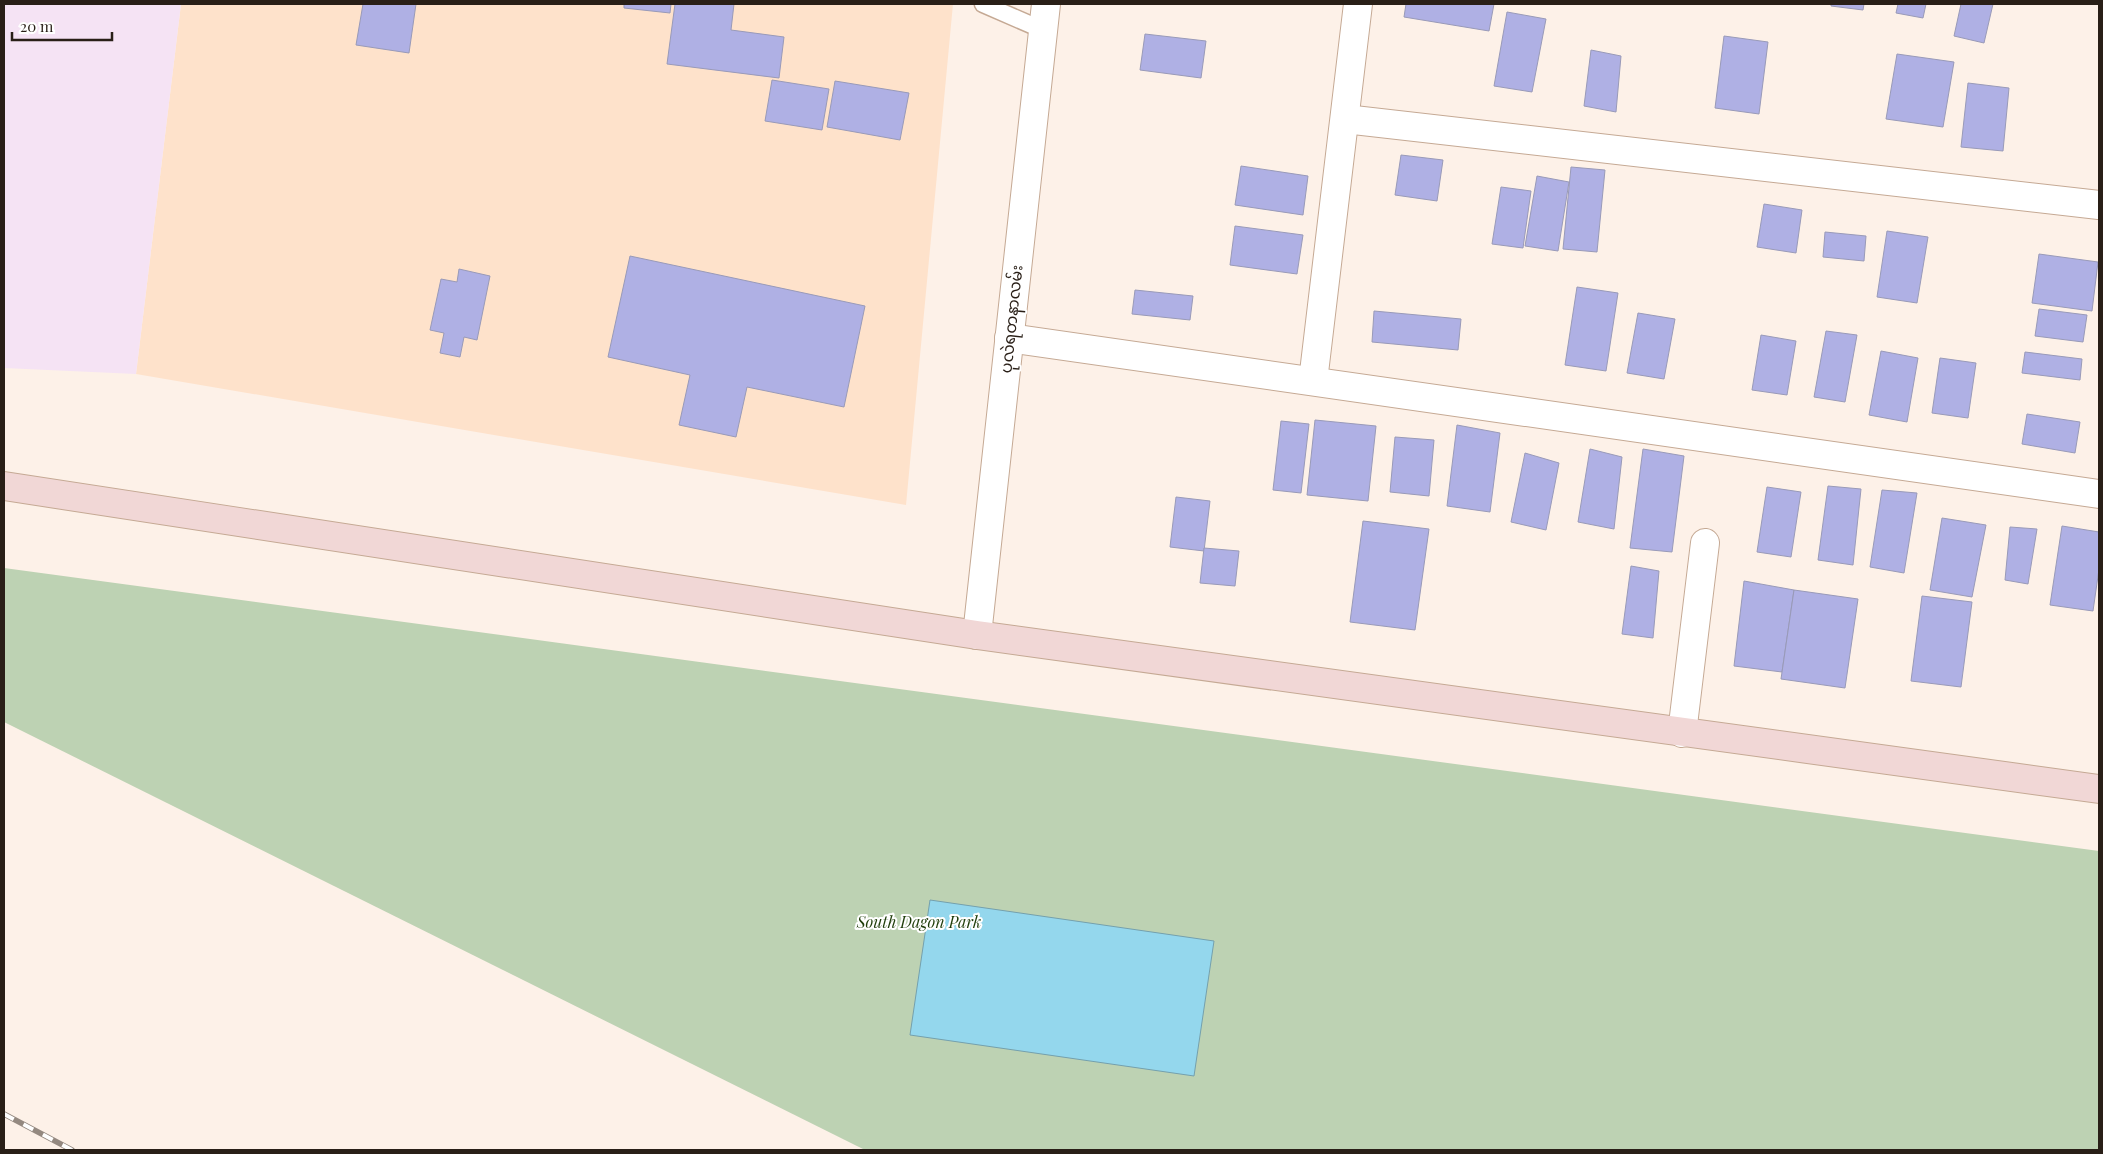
<svg xmlns="http://www.w3.org/2000/svg" width="2103" height="1154" font-family="'Playfair Display','Noto Sans Myanmar',serif">
<style>
.built{fill:#fee2cb}
.education{fill:#f5e3f4}
.green{fill:#bdd2b3}
.water{fill:#94d7ed;stroke:#74a0ad}
.building{fill:#afb0e4;stroke:#999ab8}
.lines{fill:none;stroke-linecap:round;stroke-linejoin:round}
.service-casing{stroke:#c5a994;stroke-width:19}
.minor-casing{stroke:#c5a994;stroke-width:30}
.tertiary-casing{stroke:#c5a994;stroke-width:30}
.secondary-casing{stroke:#c5a994;stroke-width:30}
.service{stroke:#fff;stroke-width:16}
.minor{stroke:#fff;stroke-width:28}
.tertiary{stroke:#fff;stroke-width:28}
.secondary{stroke:#f1d7d6;stroke-width:28}
.rail-casing{stroke:#948980;stroke-width:5.5}
.rail{stroke:#fff;stroke-width:4;stroke-dasharray:11;stroke-linecap:butt}
.labels{text-anchor:middle;stroke-width:4;stroke-linejoin:round;paint-order:stroke}
.street-label{font-size:16px;fill:#291f17;stroke:#fff}
.park-label{font-size:16px;font-style:italic;fill:#1f3d0a;stroke:#fff}
</style>
<rect width="100%" height="100%" fill="#fdf1e8"/>
<polygon class="built" points="181,4 953,4 906,505 136,374"/>
<polygon class="education" points="4,4 181,4 136,374 4,368"/>
<polygon class="green" points="4,568 2099,851 2099,1150 865,1150 4,722"/>
<polygon class="water" points="930,900 1214,941 1194,1076 910,1035"/>
<g class="building">
<polygon points="363,4 416,4 409,53 356,45"/>
<polygon points="624,4 671,4 670,13 624,8"/>
<polygon points="675,4 734,4 731,30 784,37 779,78 667,64"/>
<polygon points="1406,4 1494,4 1489,31 1404,17"/>
<polygon points="1831,4 1864,4 1863,10 1831,6"/>
<polygon points="1898,4 1926,4 1923,18 1896,13"/>
<polygon points="1961,4 1993,4 1984,43 1954,36"/>
<polygon points="1507,12 1546,19 1532,92 1494,86"/>
<polygon points="1145,34 1206,41 1201,78 1140,70"/>
<polygon points="1724,36 1768,42 1759,114 1715,108"/>
<polygon points="1591,50 1621,56 1616,112 1584,106"/>
<polygon points="1897,54 1954,62 1943,127 1886,119"/>
<polygon points="772,80 829,89 822,130 765,121"/>
<polygon points="835,81 909,93 900,140 827,127"/>
<polygon points="1968,83 2009,88 2003,151 1961,147"/>
<polygon points="1401,155 1443,160 1437,201 1395,195"/>
<polygon points="1241,166 1308,176 1303,215 1235,205"/>
<polygon points="1571,167 1605,170 1597,252 1563,249"/>
<polygon points="1537,176 1569,182 1558,251 1525,246"/>
<polygon points="1501,187 1531,191 1523,248 1492,244"/>
<polygon points="1764,204 1802,210 1796,253 1757,247"/>
<polygon points="1235,226 1303,235 1297,274 1230,265"/>
<polygon points="1887,231 1928,237 1917,303 1877,297"/>
<polygon points="1825,232 1866,236 1864,261 1823,257"/>
<polygon points="2039,254 2098,262 2092,311 2032,303"/>
<polygon points="630,256 865,306 844,407 747,387 736,437 679,425 690,375 608,357"/>
<polygon points="459,269 490,276 477,340 464,337 460,357 440,353 444,333 430,330 441,279 457,282"/>
<polygon points="1577,287 1618,293 1606,371 1565,365"/>
<polygon points="1135,290 1193,296 1190,320 1132,314"/>
<polygon points="2039,309 2087,315 2083,342 2035,336"/>
<polygon points="1374,311 1461,319 1458,350 1372,342"/>
<polygon points="1638,313 1675,319 1664,379 1627,373"/>
<polygon points="1826,331 1857,335 1845,402 1814,397"/>
<polygon points="1761,335 1796,341 1787,395 1752,390"/>
<polygon points="1881,351 1918,358 1907,422 1869,415"/>
<polygon points="2025,352 2082,359 2080,380 2022,373"/>
<polygon points="1940,358 1976,363 1968,418 1932,413"/>
<polygon points="2027,414 2080,422 2075,453 2022,444"/>
<polygon points="1315,420 1376,426 1368,501 1307,495"/>
<polygon points="1281,421 1309,424 1301,493 1273,490"/>
<polygon points="1457,425 1500,433 1490,512 1447,506"/>
<polygon points="1395,437 1434,440 1429,496 1390,492"/>
<polygon points="1590,449 1622,457 1614,529 1578,522"/>
<polygon points="1643,449 1684,456 1672,552 1630,548"/>
<polygon points="1525,453 1559,463 1546,530 1511,522"/>
<polygon points="1828,486 1861,489 1853,565 1818,560"/>
<polygon points="1767,487 1801,492 1791,557 1757,552"/>
<polygon points="1882,490 1917,493 1904,573 1870,567"/>
<polygon points="1176,497 1210,501 1204,551 1170,547"/>
<polygon points="1942,518 1986,525 1972,597 1930,590"/>
<polygon points="1363,521 1429,529 1415,630 1350,622"/>
<polygon points="2062,526 2099,532 2099,569 2093,611 2050,605"/>
<polygon points="2010,527 2037,529 2028,584 2005,580"/>
<polygon points="1204,548 1239,551 1235,586 1200,583"/>
<polygon points="1631,566 1659,571 1653,638 1622,634"/>
<polygon points="1744,581 1794,590 1782,672 1734,666"/>
<polygon points="1794,590 1858,599 1845,688 1781,679"/>
<polygon points="1922,596 1972,602 1961,687 1911,681"/>
</g>
<g class="lines">
<defs>
<polyline id="service" points="983,4 1043,30"/>
<g id="minor">
<polyline points="1345,119 2099,205"/>
<polyline points="1009,338 2099,494"/>
<polyline points="1313,381 1358,4"/>
<polyline points="1682,733 1705,543"/>
</g>
<polyline id="tertiary" points="977,635 1046,4"/>
<polyline id="secondary" points="4,486 977,635 2099,789"/>
</defs>
<use href="#service" class="service-casing"/>
<use href="#minor" class="minor-casing"/>
<use href="#tertiary" class="tertiary-casing"/>
<use href="#secondary" class="secondary-casing"/>
<use href="#service" class="service"/>
<use href="#minor" class="minor"/>
<use href="#tertiary" class="tertiary"/>
<use href="#secondary" class="secondary"/>
<defs>
<polyline id="rail" points="4,1114 72,1150"/>
</defs>
<use href="#rail" class="rail-casing"/>
<use href="#rail" class="rail"/>
</g>
<g class="labels">
<g class="street-label">
<text transform="translate(1011 319) rotate(-84)" y="6">ပုလဲရတနာလမ်း</text>
</g>
<g class="park-label">
<text x="919" y="928">South Dagon Park</text>
</g>
</g>
<rect width="2103" height="1154" fill="none" stroke="#291f17" stroke-width="10"/>
<path d="M12 32v8h100v-8" fill="none" stroke="#291f17" stroke-width="2.5"/>
<text x="20" y="32" font-size="15" fill="#291f17" stroke="#ffffff" stroke-width="4" paint-order="stroke">20 m</text>
</svg>
